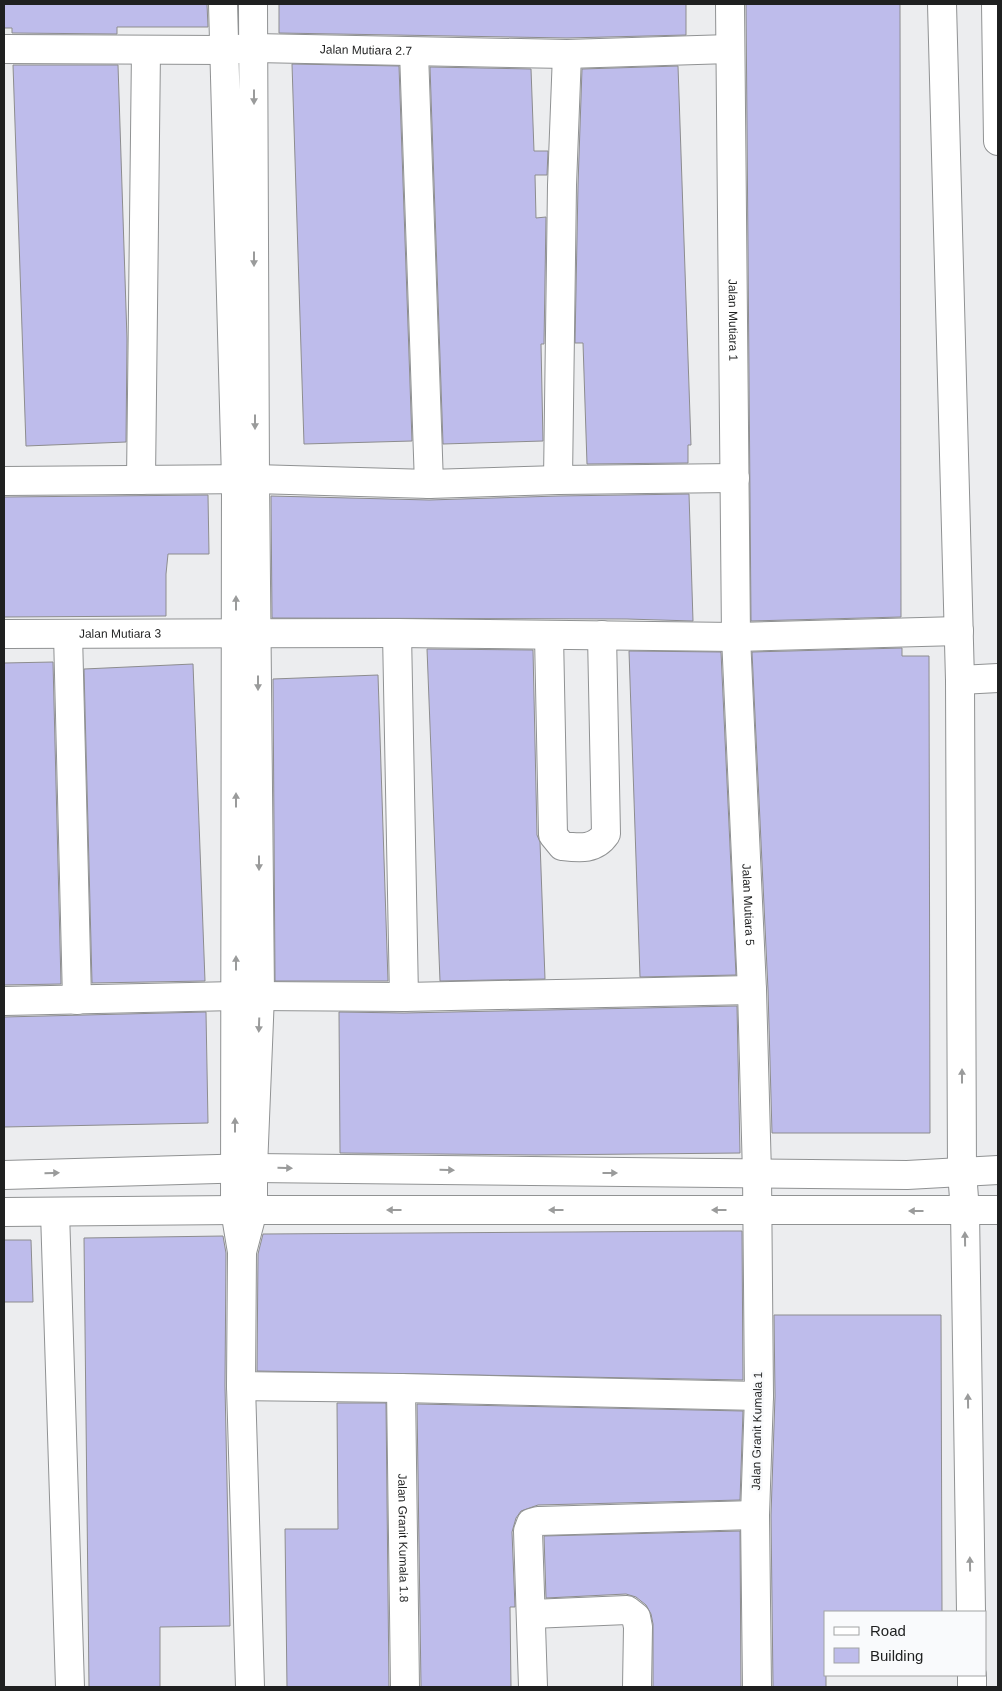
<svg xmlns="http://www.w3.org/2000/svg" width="1002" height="1691" font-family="Helvetica,sans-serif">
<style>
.building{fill:#bebceb;stroke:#8d8d8e}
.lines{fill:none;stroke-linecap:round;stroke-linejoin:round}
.minor-casing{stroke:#909293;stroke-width:30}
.minor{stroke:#fff;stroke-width:28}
.oneway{fill:#9a9b9b}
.labels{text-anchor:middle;stroke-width:5;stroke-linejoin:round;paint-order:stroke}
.street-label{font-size:12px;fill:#1f2020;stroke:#f9fafc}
</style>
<rect width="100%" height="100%" fill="#ecedef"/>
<g class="building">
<polygon points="4,4 207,4 208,27 117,27 117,34 12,33 12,28 4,28"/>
<polygon points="279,4 686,4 686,35 567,38 279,33"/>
<polygon points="746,4 900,4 901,617 751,621"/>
<polygon points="292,64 399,66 412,441 304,444"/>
<polygon points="13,65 118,65 127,339 126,442 26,446"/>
<polygon points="678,66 691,445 688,445 688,463 587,464 583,343 575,343 578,185 582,69"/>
<polygon points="430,67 531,69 534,151 548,151 547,175 535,175 536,218 546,217 544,344 541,344 543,441 443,444"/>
<polygon points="689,494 693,621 627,619 272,618 271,496 429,500 558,496"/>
<polygon points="208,495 209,554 168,554 166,574 166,616 4,617 4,497"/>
<polygon points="902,648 902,656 929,656 930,1133 772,1133 768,990 752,652"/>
<polygon points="427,649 533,650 537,835 540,842 545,979 440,981"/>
<polygon points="629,651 721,652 736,975 640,977"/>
<polygon points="53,662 61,984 4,985 4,663"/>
<polygon points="193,664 205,981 92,983 84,669"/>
<polygon points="378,675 388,981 275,981 273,679"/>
<polygon points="737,1006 740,1153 536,1155 340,1153 339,1012 404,1013"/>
<polygon points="206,1012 208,1123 4,1127 4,1017"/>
<polygon points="724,1231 742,1231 743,1380 257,1371 258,1254 263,1234"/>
<polygon points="223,1236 226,1253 225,1386 230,1626 160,1627 160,1687 89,1687 84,1238"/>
<polygon points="4,1240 31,1240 33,1302 4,1302"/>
<polygon points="774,1315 941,1315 942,1612 826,1612 826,1687 773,1687 771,1515 775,1396"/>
<polygon points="337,1403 386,1403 389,1687 287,1687 285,1529 338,1529"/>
<polygon points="417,1404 743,1411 740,1500 538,1505 521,1511 516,1518 512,1532 515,1607 510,1607 511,1687 421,1687"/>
<polygon points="740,1531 741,1687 653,1687 653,1624 651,1614 646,1605 636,1597 626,1594 546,1598 544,1536"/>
</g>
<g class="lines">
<defs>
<g id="minor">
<polyline points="223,4 236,479 235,1210 242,1252 253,1210 253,1168 260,995 255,479 253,4"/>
<path id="s1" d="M 730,4 L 736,637 L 752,990 L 757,1174 L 759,1396 L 755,1515 L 757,1687"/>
<polyline points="942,4 960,680 962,1172 965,1211 971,1612"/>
<polyline points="996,4 998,141"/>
<path id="s2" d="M 4,49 L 223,50 L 253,48 L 567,54 L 730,49"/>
<polyline points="414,52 429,484"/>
<polyline points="141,480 146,50"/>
<polyline points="558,480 562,185 567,54"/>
<polyline points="4,481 255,479 429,484 558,480 735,478"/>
<polyline points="397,633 404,997"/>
<path id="s3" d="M 4,634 L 397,633 L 736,637 L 959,631"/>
<polyline points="68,634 77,1000"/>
<path d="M 549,635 L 553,835 L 562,846 C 580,848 595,850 606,834 L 602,635"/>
<polyline points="960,680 998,678"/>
<polyline points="4,1001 236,996 404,997 752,990"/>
<polyline points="4,1175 253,1168 907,1175 998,1170"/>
<polyline points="4,1212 235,1210 998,1210"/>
<polyline points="55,1212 70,1687"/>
<polyline points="242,1252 241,1386 250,1687"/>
<polyline points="241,1386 401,1388 759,1396"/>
<path id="s4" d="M 401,1388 L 405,1687"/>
<polyline points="531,1614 627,1610 636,1617 638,1627 637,1687"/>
<polyline points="972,1675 972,1687"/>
<polyline points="533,1687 528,1531 531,1523 538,1521 755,1515"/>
</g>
</defs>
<use href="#minor" class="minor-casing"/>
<use href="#minor" class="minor"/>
</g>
<defs><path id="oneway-solid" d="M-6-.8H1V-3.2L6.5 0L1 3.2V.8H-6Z" transform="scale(1.25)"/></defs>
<g class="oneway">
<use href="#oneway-solid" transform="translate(254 97) rotate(90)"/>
<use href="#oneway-solid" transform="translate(254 259) rotate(90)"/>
<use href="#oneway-solid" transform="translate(255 422) rotate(90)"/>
<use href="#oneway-solid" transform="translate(236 603) rotate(-90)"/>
<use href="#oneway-solid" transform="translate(258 683) rotate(90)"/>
<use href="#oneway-solid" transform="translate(236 800) rotate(-90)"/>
<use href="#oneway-solid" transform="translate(259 863) rotate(90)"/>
<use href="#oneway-solid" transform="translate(236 963) rotate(-90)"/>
<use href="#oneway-solid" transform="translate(259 1025) rotate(92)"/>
<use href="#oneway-solid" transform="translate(962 1076) rotate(-90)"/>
<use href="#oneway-solid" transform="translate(235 1125) rotate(-90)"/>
<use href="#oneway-solid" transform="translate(285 1168) rotate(1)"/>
<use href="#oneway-solid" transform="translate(447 1170) rotate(1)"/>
<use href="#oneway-solid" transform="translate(52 1173) rotate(-1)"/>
<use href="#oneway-solid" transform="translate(610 1173)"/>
<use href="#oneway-solid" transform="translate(394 1210) rotate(180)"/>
<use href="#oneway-solid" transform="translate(556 1210) rotate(180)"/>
<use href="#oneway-solid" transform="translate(719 1210) rotate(180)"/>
<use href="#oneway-solid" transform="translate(916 1211) rotate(-180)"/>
<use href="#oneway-solid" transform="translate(965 1239) rotate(-91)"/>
<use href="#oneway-solid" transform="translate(968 1401) rotate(-91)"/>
<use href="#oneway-solid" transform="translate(970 1564) rotate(-91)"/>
</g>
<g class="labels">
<g class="street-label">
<text dy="4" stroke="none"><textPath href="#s2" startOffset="362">Jalan Mutiara 2.7</textPath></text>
<text dy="4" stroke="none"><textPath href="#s1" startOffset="316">Jalan Mutiara 1</textPath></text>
<text dy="4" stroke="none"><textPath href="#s3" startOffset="116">Jalan Mutiara 3</textPath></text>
<text dy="4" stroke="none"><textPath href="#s1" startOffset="901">Jalan Mutiara 5</textPath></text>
<text transform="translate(757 1431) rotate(-89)" y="4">Jalan Granit Kumala 1</text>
<text dy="4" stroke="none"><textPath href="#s4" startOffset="150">Jalan Granit Kumala 1.8</textPath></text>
</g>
</g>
<rect width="1002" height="1691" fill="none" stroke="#1f2020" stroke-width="10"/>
<rect x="824" y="1611" width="162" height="65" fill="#f9fafc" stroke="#a2a3a4"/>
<rect x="834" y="1627" width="25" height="8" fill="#ffffff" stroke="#a2a3a4"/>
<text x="870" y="1636" font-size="15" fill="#1f2020">Road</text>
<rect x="834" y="1648" width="25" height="15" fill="#bebceb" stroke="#a2a3a4"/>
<text x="870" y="1661" font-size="15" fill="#1f2020">Building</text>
</svg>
